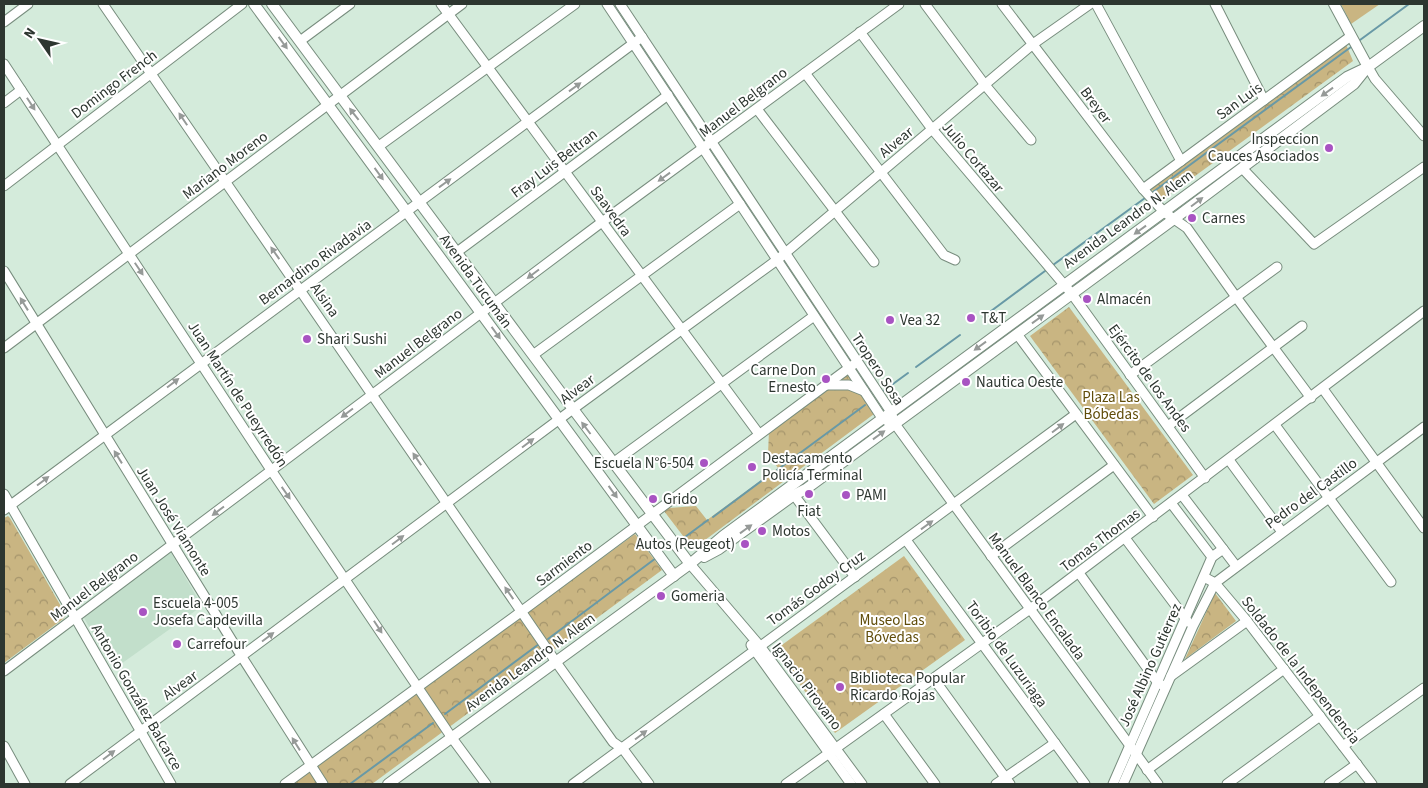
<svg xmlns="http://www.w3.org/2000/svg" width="1428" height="788" font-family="'Source Sans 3',sans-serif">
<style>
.built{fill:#c2dfcb}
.grass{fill:#c9b582}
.park{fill:url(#park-crowns)}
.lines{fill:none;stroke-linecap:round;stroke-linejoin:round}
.stream{stroke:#6899a6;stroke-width:2}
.minor-casing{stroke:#788d7e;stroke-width:11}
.major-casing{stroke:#788d7e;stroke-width:12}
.minor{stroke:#fff;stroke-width:9}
.major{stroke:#fff;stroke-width:10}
.oneway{fill:#969a98}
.poi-dot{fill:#a853c2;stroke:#fff;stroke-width:2}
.labels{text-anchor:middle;stroke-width:4;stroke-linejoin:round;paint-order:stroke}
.street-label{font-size:15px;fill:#2d3630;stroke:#fff}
.poi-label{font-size:15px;fill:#2d3630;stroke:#fff;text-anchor:start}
.park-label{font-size:15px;fill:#604c09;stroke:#fff}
</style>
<defs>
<pattern id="park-crowns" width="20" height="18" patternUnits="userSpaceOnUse" patternTransform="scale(1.25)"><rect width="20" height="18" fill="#c9b582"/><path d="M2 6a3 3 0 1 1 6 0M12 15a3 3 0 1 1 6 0" fill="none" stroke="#a4946b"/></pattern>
</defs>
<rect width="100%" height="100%" fill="#d4ebdb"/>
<polygon class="built" points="170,551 202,606 114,669 84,618"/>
<polygon class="grass" points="1341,4 1380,4 1351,24"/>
<g class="park">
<polygon points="1345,42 1353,61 1162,200 1150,188"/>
<polygon points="1069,307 1193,475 1154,504 1030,336"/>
<polygon points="848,375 874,414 693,549 664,511 669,508 696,506 707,520 778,468 768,454 769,431"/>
<polygon points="8,516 10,518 66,615 63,619 4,663 4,518"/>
<polygon points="635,534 662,570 372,784 292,784"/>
<polygon points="904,556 965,640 835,733 775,650"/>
<polygon points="1215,593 1236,621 1185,659"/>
</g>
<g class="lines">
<g class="stream">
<polyline points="1360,40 1409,4"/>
<polyline points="1153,192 1351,47"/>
<polyline points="1053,265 1145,198"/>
<polyline points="983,317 1045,271"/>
<polyline points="916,367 960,335"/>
<polyline points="882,392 908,373"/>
<polyline points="777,470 865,405"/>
<polyline points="713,517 772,473"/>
<polyline points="685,537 708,520"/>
<polyline points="548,639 656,558"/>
<polyline points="445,714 539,644"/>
<polyline points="350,784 433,723"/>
</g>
<defs>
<g id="minor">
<polyline points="103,4 556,662 613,742 623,749 649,784"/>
<polyline points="441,4 759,434"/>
<polyline points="607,4 849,368 882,418 887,421"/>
<polyline points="620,4 891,412 895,424 1158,784"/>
<polyline points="925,4 985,85 1031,140"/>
<polyline points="1002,4 1143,189 1164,212 1187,228 1236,297 1311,398"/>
<polyline points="1096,4 1181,161"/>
<polyline points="1215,4 1264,100"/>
<polyline points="4,22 28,4"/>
<polyline points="860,32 932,129 1072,294 1205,478"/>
<polyline points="300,41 350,4"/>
<polyline points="4,64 271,470 452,738 486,784"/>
<polyline points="1368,67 1375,79 1424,136"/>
<polyline points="805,73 944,255 955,260"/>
<polyline points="4,103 21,90"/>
<polyline points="757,109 874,262"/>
<polyline points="379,146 575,4"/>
<polyline points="1242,168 1314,244 1424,167"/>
<polyline points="4,186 242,4"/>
<polyline points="1143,189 1351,36"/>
<polyline points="457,252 668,95"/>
<polyline points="4,271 242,657 323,784"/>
<polyline points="1017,334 1153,517"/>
<polyline points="4,348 462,4"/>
<polyline points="533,355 740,204"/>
<polyline points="1130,375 1277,267"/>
<polyline points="827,385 849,385 864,391"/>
<polyline points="1323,389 1424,528"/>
<polyline points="1275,425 1391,582"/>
<polyline points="1168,426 1302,326"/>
<polyline points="1229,460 1282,532"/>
<polyline points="613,463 814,316"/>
<polyline points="4,494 171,784"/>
<polyline points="794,495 855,577"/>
<polyline points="1182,495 1236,566"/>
<polyline points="1171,503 1212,557"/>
<polyline points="4,510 642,37"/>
<polyline points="1125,538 1188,622"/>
<polyline points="906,540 1085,784"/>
<polyline points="991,556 1114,465"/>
<polyline points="690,564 760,646 862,784"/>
<polyline points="1079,573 1158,683 1162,685"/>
<polyline points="1204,577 1215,583 1247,621 1372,784"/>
<polyline points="751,645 851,784"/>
<polyline points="4,671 602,222 899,4"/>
<polyline points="1171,676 1247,621"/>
<polyline points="934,679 1010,784"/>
<polyline points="884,714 935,784"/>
<polyline points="4,746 25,784"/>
<polyline points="1343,746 1424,688"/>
<polyline points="1147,770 1284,669"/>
<polyline points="70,784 573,409 777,260 1033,44 1090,4"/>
<polyline points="285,784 522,611 857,362"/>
<polyline points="573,784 1076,414"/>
<polyline points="786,784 1030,609 1424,311"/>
<polyline points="996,784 1055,743"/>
<polyline points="1113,784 1212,557 1223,549"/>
<polyline points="1123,784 1193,626 1215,583 1424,427"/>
<polyline points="1227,784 1320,716"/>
<polyline points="1329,784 1357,764"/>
</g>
<g id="major">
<polyline points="254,4 674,576"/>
<polyline points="272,4 573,409 690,564"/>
<polyline points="1334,4 1368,67"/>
<polyline points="704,557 719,549 794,495 806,489 1174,219 1354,84 1366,69"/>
<polyline points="388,784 690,564 723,536 1347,77 1368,67 1424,26"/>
</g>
</defs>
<use href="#minor" class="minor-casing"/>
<use href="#major" class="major-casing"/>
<use href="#minor" class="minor"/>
<use href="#major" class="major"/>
</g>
<defs><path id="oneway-solid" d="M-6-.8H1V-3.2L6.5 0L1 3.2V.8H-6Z" transform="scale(1.25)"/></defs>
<g class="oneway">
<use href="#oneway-solid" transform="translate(283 43) rotate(54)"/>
<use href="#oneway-solid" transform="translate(575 87) rotate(-36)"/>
<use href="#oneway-solid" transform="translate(1327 92) rotate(144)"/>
<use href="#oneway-solid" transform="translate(31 104) rotate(57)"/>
<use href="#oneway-solid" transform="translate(354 114) rotate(-128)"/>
<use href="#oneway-solid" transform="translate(183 119) rotate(-124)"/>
<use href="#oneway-solid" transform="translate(379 174) rotate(54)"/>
<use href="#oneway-solid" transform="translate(664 177) rotate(144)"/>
<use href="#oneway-solid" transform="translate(445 183) rotate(-36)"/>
<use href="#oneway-solid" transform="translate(1197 202) rotate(-37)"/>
<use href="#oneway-solid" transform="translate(1140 230) rotate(144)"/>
<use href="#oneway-solid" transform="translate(275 253) rotate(-125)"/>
<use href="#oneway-solid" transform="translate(139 269) rotate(56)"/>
<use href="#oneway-solid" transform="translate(533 274) rotate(143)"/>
<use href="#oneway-solid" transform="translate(24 304) rotate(-122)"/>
<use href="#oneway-solid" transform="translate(1038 319) rotate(-36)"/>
<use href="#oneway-solid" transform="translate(496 333) rotate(54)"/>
<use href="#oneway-solid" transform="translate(980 346) rotate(144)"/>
<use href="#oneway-solid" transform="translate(173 383) rotate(-37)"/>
<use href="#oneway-solid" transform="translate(347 413) rotate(143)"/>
<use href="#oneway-solid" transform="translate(586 428) rotate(-127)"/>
<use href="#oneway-solid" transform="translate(1058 428) rotate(-37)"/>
<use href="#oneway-solid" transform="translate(879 435) rotate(-36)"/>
<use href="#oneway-solid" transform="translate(528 443) rotate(-37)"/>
<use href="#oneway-solid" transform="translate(118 457) rotate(-122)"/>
<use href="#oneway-solid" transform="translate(417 459) rotate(-124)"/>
<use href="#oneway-solid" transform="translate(43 481) rotate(-37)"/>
<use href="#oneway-solid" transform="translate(613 492) rotate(54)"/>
<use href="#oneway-solid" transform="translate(286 493) rotate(55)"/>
<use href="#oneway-solid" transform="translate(218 511) rotate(143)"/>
<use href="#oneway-solid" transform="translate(927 525) rotate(-36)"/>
<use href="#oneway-solid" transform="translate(746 529) rotate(-36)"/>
<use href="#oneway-solid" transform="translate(398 540) rotate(-37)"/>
<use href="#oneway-solid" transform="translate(509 593) rotate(-125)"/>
<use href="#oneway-solid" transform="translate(378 627) rotate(57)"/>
<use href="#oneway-solid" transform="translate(268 637) rotate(-37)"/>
<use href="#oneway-solid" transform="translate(641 735) rotate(-37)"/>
<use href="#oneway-solid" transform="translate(296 744) rotate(-122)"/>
<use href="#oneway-solid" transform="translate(109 755) rotate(-37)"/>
</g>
<g class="poi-dot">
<circle cx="1329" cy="148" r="5"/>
<circle cx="1192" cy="218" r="5"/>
<circle cx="1087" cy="299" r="5"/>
<circle cx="971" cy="318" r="5"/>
<circle cx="890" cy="320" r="5"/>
<circle cx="307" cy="339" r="5"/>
<circle cx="826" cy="379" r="5"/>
<circle cx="966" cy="382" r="5"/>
<circle cx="704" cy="463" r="5"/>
<circle cx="752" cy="467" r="5"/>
<circle cx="809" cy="494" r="5"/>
<circle cx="846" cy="495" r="5"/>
<circle cx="653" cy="499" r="5"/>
<circle cx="762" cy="531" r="5"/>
<circle cx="745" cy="544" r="5"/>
<circle cx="661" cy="596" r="5"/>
<circle cx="143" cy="612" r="5"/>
<circle cx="177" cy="644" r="5"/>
<circle cx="840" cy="687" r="5"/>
</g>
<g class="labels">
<g class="street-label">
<text transform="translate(114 84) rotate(-37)" y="5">Domingo French</text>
<text transform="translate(1239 101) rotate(-36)" y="5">San Luis</text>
<text transform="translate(743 102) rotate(-37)" y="5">Manuel Belgrano</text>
<text transform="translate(1096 105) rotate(53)" y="5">Breyer</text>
<text transform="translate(896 142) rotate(-40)" y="5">Alvear</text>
<text transform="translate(973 157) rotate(50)" y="5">Julio Cortazar</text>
<text transform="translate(554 163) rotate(-37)" y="5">Fray Luis Beltran</text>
<text transform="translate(225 165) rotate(-37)" y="5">Mariano Moreno</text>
<text transform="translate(611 211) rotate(54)" y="5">Saavedra</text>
<text transform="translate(1128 219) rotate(-36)" y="5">Avenida Leandro N. Alem</text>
<text transform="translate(315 262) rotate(-36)" y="5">Bernardino Rivadavia</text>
<text transform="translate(476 281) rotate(54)" y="5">Avenida Tucumán</text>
<text transform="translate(325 300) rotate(55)" y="5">Alsina</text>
<text transform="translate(418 343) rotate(-37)" y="5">Manuel Belgrano</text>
<text transform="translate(878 369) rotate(57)" y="5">Tropero Sosa</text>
<text transform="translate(1150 378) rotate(54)" y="5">Ejército de los Andes</text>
<text transform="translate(577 389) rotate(-37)" y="5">Alvear</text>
<text transform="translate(238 394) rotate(57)" y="5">Juan Martín de Pueyrredón</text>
<text transform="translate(1311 493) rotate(-36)" y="5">Pedro del Castillo</text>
<text transform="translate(174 521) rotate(58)" y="5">Juan José Viamonte</text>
<text transform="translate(1100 540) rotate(-37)" y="5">Tomas Thomas</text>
<text transform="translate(564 563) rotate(-37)" y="5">Sarmiento</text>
<text transform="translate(94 586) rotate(-37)" y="5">Manuel Belgrano</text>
<text transform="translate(816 588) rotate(-36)" y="5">Tomás Godoy Cruz</text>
<text transform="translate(1037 596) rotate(54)" y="5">Manuel Blanco Encalada</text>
<text transform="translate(1007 654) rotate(54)" y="5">Toribio de Luzuriaga</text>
<text transform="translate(530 662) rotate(-36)" y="5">Avenida Leandro N. Alem</text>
<text transform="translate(1150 665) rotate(-66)" y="5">José Albino Gutierrez</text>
<text transform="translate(1301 670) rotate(52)" y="5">Soldado de la Independencia</text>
<text transform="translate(180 685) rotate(-36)" y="5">Alvear</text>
<text transform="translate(807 686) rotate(53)" y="5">Ignacio Pirovano</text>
<text transform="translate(137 697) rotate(60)" y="5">Antonio González Balcarce</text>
</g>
<g class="poi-label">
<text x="1319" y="144" text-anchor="end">Inspeccion<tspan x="1319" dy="17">Cauces Asociados</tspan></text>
<text x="1202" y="223">Carnes</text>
<text x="1097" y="304">Almacén</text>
<text x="981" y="323">T&amp;T</text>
<text x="900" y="325">Vea 32</text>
<text x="317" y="344">Shari Sushi</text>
<text x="816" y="375" text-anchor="end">Carne Don<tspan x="816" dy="17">Ernesto</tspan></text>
<text x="976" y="387">Nautica Oeste</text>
<text x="762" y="463">Destacamento<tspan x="762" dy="17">Policía Terminal</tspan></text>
<text x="694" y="468" text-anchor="end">Escuela N°6-504</text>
<text x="856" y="500">PAMI</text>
<text x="663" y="504">Grido</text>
<text x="809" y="516" text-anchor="middle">Fiat</text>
<text x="772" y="536">Motos</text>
<text x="735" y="549" text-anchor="end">Autos (Peugeot)</text>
<text x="671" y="601">Gomeria</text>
<text x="153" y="608">Escuela 4-005<tspan x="153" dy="17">Josefa Capdevilla</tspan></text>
<text x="187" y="649">Carrefour</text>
<text x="850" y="683">Biblioteca Popular<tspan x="850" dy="17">Ricardo Rojas</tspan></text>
</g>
<g class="park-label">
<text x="1111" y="402">Plaza Las<tspan x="1111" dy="17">Bóbedas</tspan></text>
<text x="892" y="625">Museo Las<tspan x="892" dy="17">Bóvedas</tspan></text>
</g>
</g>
<rect width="1428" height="788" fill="none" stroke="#2d3630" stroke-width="10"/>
<g transform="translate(40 40) rotate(304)" stroke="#ffffff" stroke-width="4" paint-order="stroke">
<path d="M0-4L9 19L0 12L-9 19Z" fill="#2d3630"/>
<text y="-8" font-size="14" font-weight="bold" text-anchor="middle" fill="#2d3630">N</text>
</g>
</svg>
